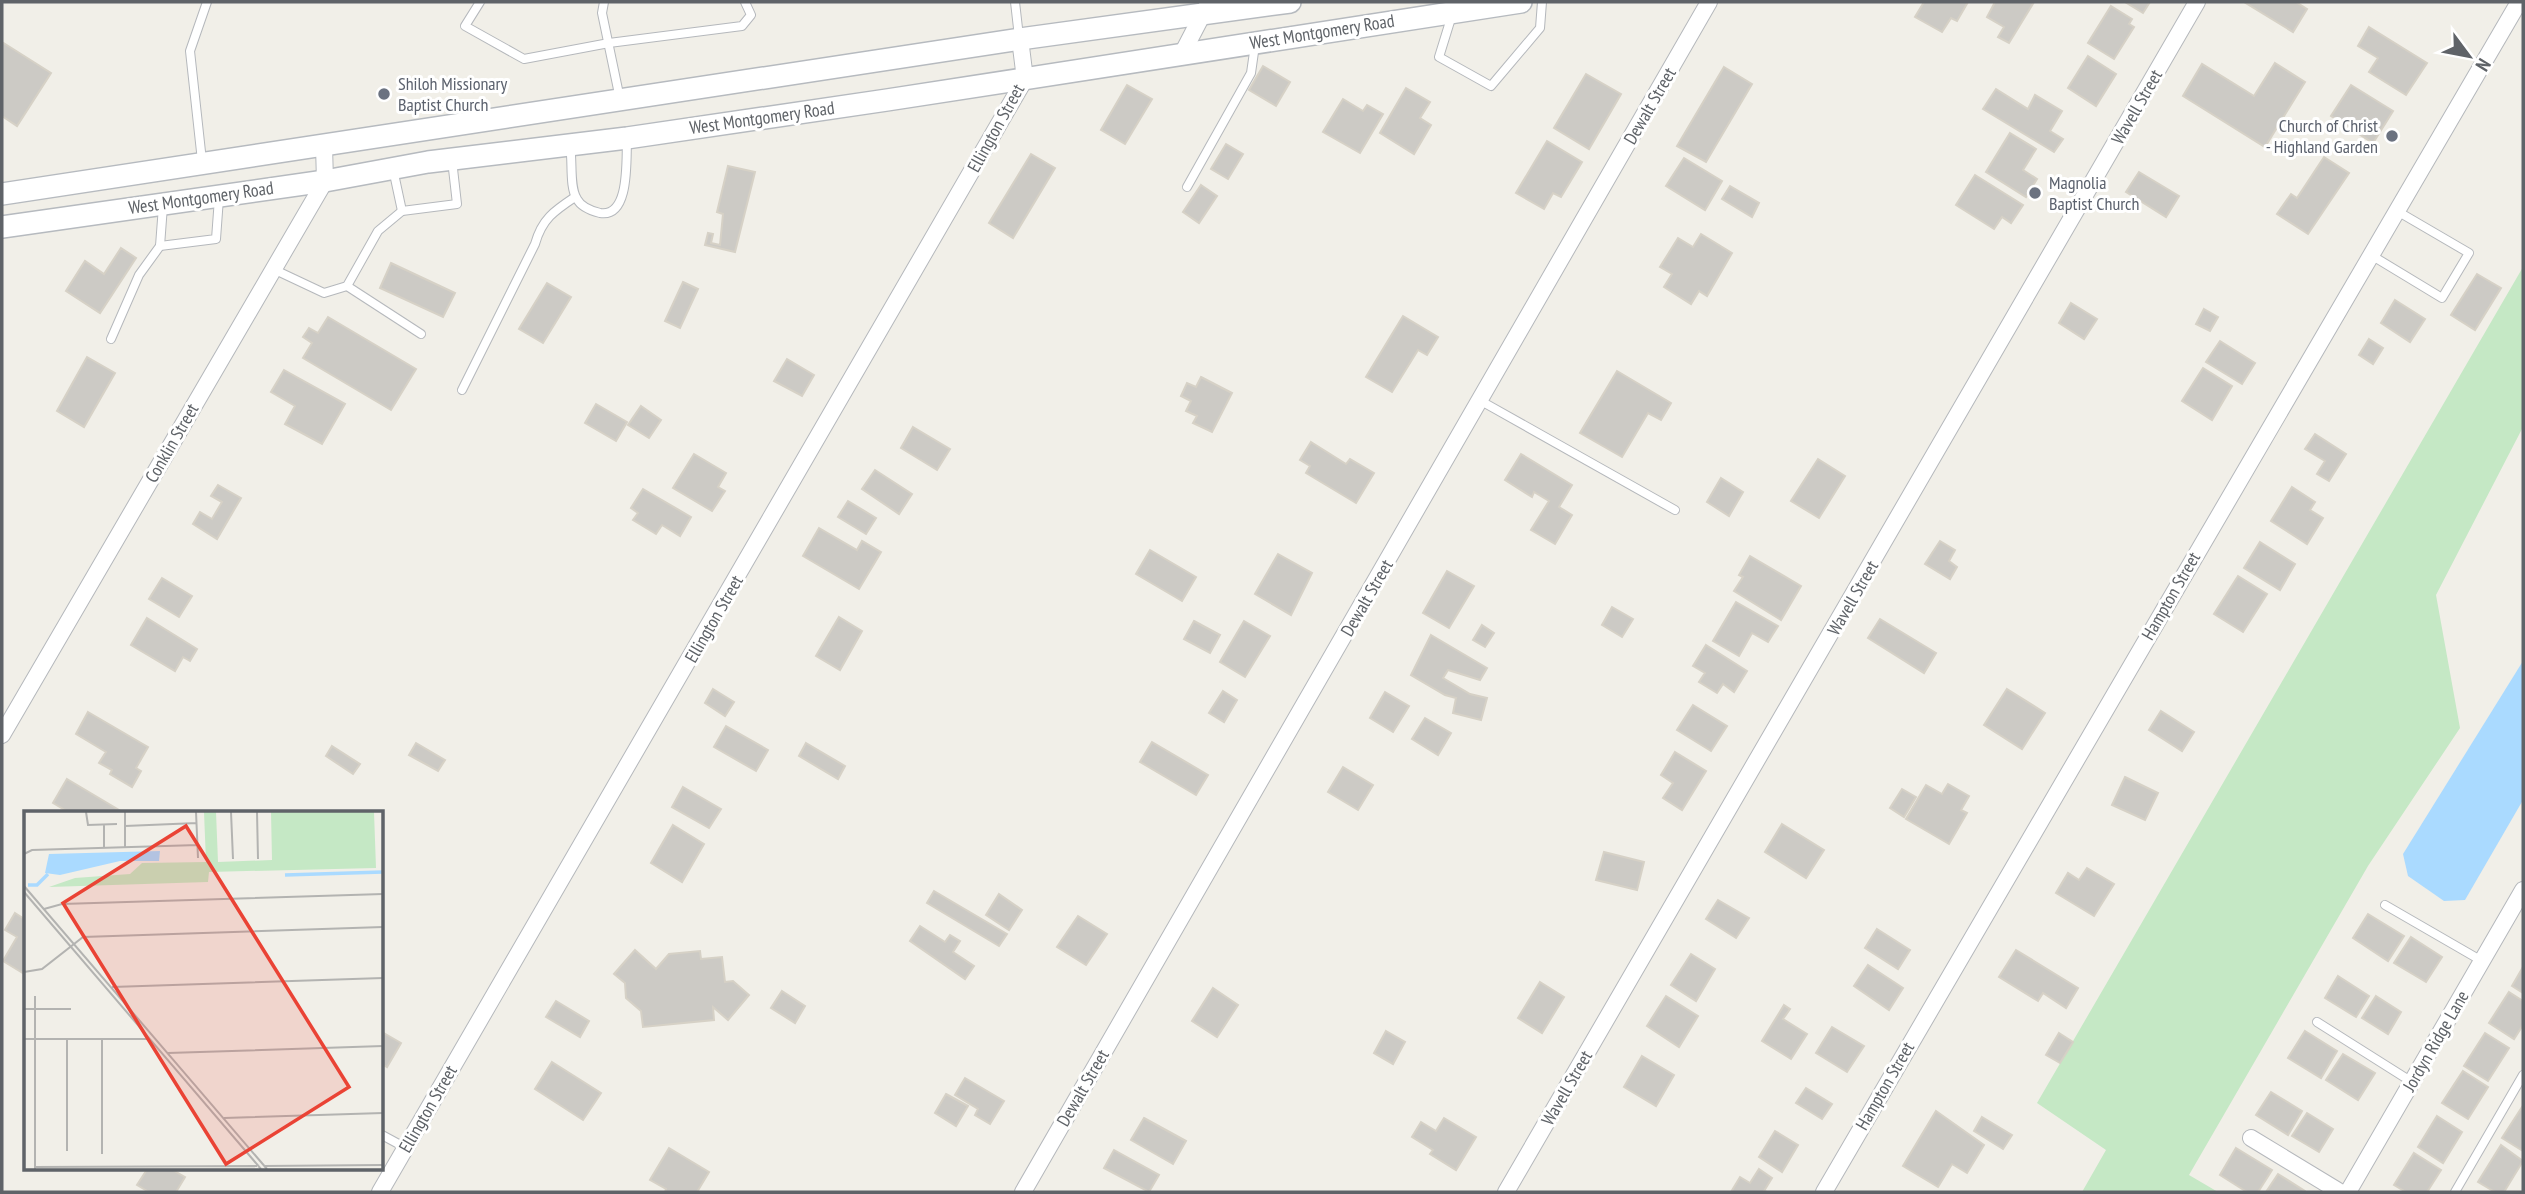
<svg xmlns="http://www.w3.org/2000/svg" width="2525" height="1194" font-family="'PT Sans Narrow',sans-serif">
<style>
.green{fill:#c5e8c5}
.water{fill:#aadaff}
.building{fill:#cccac5;stroke:#d6d1c6;stroke-width:2}
.lines{fill:none;stroke-linecap:round;stroke-linejoin:round}
.lane-casing{stroke:#b5b8bc;stroke-width:10}
.street-casing{stroke:#b5b8bc;stroke-width:18}
.secondary-casing{stroke:#b6babf;stroke-width:24}
.lane{stroke:#fff;stroke-width:8}
.street{stroke:#fff;stroke-width:16}
.secondary{stroke:#fff;stroke-width:21}
.worship-dot{fill:#6b7280;stroke:#fff;stroke-width:2.5}
.labels{text-anchor:middle;stroke-width:6;stroke-linejoin:round;paint-order:stroke}
.street-label{font-size:18px;fill:#5f6368;stroke:#fff}
.worship-label{font-size:18px;fill:#5b616d;stroke:#fff;text-anchor:start}
.inset-river{fill:none;stroke:#aadaff;stroke-width:3.5}
.inset-road{fill:none;stroke:#b3b3b1;stroke-width:2}
.view{fill:#ea4335;fill-opacity:0.15;stroke:#ea4335;stroke-width:3.5}
.inset-edge{fill:none;stroke:#5f6368;stroke-width:3.5}
</style>
<rect width="100%" height="100%" fill="#f1efe8"/>
<polygon class="green" points="2523,267 2523,427 2436,595 2460,728 2368,866 2189,1175 2218,1192 2082,1192 2106,1150 2037,1103"/>
<polygon class="water" points="2523,661 2523,800 2465,900 2444,901 2408,876 2403,854"/>
<g class="building">
<polygon points="1924,2 1968,2 1957,21 1951,18 1942,32 1915,17"/>
<polygon points="1995,2 2034,2 2009,43 1998,37 2004,27 1987,17"/>
<polygon points="2125,2 2150,2 2143,13"/>
<polygon points="2244,2 2296,2 2307,9 2293,32"/>
<polygon points="2111,6 2132,19 2129,24 2134,27 2114,59 2088,43"/>
<polygon points="2369,27 2427,63 2406,95 2369,72 2378,58 2358,46"/>
<polygon points="2,42 51,73 17,126 2,116"/>
<polygon points="2088,56 2116,74 2096,106 2068,88"/>
<polygon points="2275,63 2305,82 2265,147 2183,96 2202,64 2254,96"/>
<polygon points="1263,66 1290,82 1276,106 1249,90"/>
<polygon points="1724,67 1752,84 1706,162 1677,146"/>
<polygon points="1586,74 1621,94 1589,149 1554,128"/>
<polygon points="1127,85 1152,99 1125,144 1101,130"/>
<polygon points="2351,85 2393,111 2373,143 2331,116"/>
<polygon points="1406,88 1430,102 1420,118 1431,125 1414,154 1380,133"/>
<polygon points="1996,89 2028,109 2035,95 2062,111 2050,131 2063,139 2054,152 1983,109"/>
<polygon points="1343,99 1363,111 1367,105 1383,114 1360,153 1323,132"/>
<polygon points="2010,133 2036,149 2023,170 2037,179 2026,197 1986,172"/>
<polygon points="1547,141 1582,162 1561,197 1553,193 1544,209 1516,193"/>
<polygon points="1226,144 1243,154 1228,179 1211,169"/>
<polygon points="1031,154 1055,168 1013,238 989,223"/>
<polygon points="2324,157 2349,173 2308,234 2277,214 2291,194 2297,198"/>
<polygon points="1684,158 1722,181 1705,210 1666,186"/>
<polygon points="728,166 755,172 735,252 705,245 708,233 713,234 711,243 720,245 723,214 717,212"/>
<polygon points="2139,172 2179,196 2166,217 2126,192"/>
<polygon points="1975,175 2023,205 2011,223 2002,217 1994,229 1956,205"/>
<polygon points="1201,185 1217,196 1199,223 1183,212"/>
<polygon points="1730,186 1759,203 1752,217 1722,199"/>
<polygon points="1701,234 1732,253 1707,296 1699,291 1691,304 1664,287 1672,274 1660,267 1678,238 1693,247"/>
<polygon points="121,248 136,258 100,313 66,291 85,261 104,274"/>
<polygon points="391,263 455,293 443,317 380,288"/>
<polygon points="2477,274 2501,288 2475,330 2451,315"/>
<polygon points="683,282 698,289 680,328 665,321"/>
<polygon points="547,283 571,297 543,343 519,329"/>
<polygon points="2395,300 2425,319 2410,342 2381,323"/>
<polygon points="2071,303 2097,319 2084,339 2059,323"/>
<polygon points="2204,309 2218,317 2210,331 2196,324"/>
<polygon points="1403,316 1438,337 1427,355 1418,350 1392,392 1366,377"/>
<polygon points="328,317 416,369 391,410 303,358 312,343 303,337 309,328 318,333"/>
<polygon points="2369,339 2383,348 2373,364 2359,355"/>
<polygon points="2220,341 2255,363 2242,384 2206,362"/>
<polygon points="87,357 115,373 84,427 57,411"/>
<polygon points="787,359 814,375 802,396 774,381"/>
<polygon points="2203,368 2232,386 2212,420 2182,401"/>
<polygon points="284,370 345,404 322,444 285,424 295,406 271,392"/>
<polygon points="1617,371 1671,403 1661,420 1648,413 1622,457 1580,433"/>
<polygon points="1201,377 1232,393 1212,432 1193,423 1197,416 1186,411 1191,401 1181,396 1187,383 1196,387"/>
<polygon points="596,404 627,422 616,441 585,423"/>
<polygon points="641,406 661,420 649,438 628,425"/>
<polygon points="913,427 950,449 937,470 901,448"/>
<polygon points="2315,434 2346,454 2329,481 2317,474 2325,461 2305,449"/>
<polygon points="1311,442 1346,464 1350,459 1374,473 1356,503 1306,473 1310,466 1300,460"/>
<polygon points="694,454 726,473 718,487 725,491 712,511 673,488"/>
<polygon points="1521,454 1572,485 1559,507 1572,515 1555,544 1531,530 1549,501 1534,492 1532,497 1505,480"/>
<polygon points="1818,459 1845,476 1819,518 1791,501"/>
<polygon points="875,470 912,494 899,514 862,489"/>
<polygon points="1721,478 1743,492 1729,516 1707,502"/>
<polygon points="218,485 241,498 217,539 193,524 200,512 212,519 222,502 211,496"/>
<polygon points="2292,487 2315,502 2310,510 2323,518 2307,544 2271,521"/>
<polygon points="643,489 691,517 680,536 662,525 656,534 633,520 638,513 631,508"/>
<polygon points="848,501 876,518 866,534 838,517"/>
<polygon points="819,528 857,550 862,541 881,552 859,589 803,556"/>
<polygon points="1940,541 1955,550 1949,561 1957,567 1950,579 1925,564"/>
<polygon points="2260,542 2295,564 2280,590 2244,568"/>
<polygon points="1150,550 1196,577 1182,601 1136,574"/>
<polygon points="1278,554 1312,573 1291,615 1255,594"/>
<polygon points="1750,556 1801,586 1781,620 1734,591 1743,577 1739,575"/>
<polygon points="1447,571 1474,586 1449,628 1423,613"/>
<polygon points="2238,576 2267,594 2243,632 2214,614"/>
<polygon points="162,578 192,596 179,617 149,599"/>
<polygon points="1736,602 1778,626 1768,642 1752,633 1739,656 1713,641"/>
<polygon points="1612,607 1633,619 1622,637 1602,625"/>
<polygon points="839,617 862,631 840,670 816,656"/>
<polygon points="147,618 197,649 190,661 183,657 175,671 131,645"/>
<polygon points="1880,619 1936,653 1924,673 1868,638"/>
<polygon points="1194,621 1220,635 1210,653 1184,639"/>
<polygon points="1244,621 1270,636 1245,677 1220,662"/>
<polygon points="1482,625 1494,633 1485,647 1473,640"/>
<polygon points="1431,635 1487,668 1480,680 1448,670 1443,678 1470,694 1487,698 1481,720 1453,713 1456,698 1445,695 1411,675"/>
<polygon points="1706,645 1747,671 1734,692 1723,684 1717,693 1699,682 1705,673 1693,666"/>
<polygon points="713,689 734,702 725,716 705,703"/>
<polygon points="2007,689 2045,713 2022,749 1984,725"/>
<polygon points="1223,691 1237,700 1224,722 1209,713"/>
<polygon points="1385,692 1409,706 1393,732 1370,718"/>
<polygon points="1693,705 1727,726 1711,751 1677,730"/>
<polygon points="2161,711 2194,732 2182,751 2149,730"/>
<polygon points="88,712 148,747 136,768 141,771 132,787 110,774 112,770 99,763 106,752 76,734"/>
<polygon points="1425,718 1451,733 1438,755 1412,739"/>
<polygon points="726,726 768,750 756,771 714,747"/>
<polygon points="1152,742 1208,775 1196,795 1140,762"/>
<polygon points="416,743 445,760 438,771 409,755"/>
<polygon points="806,743 845,766 838,779 799,756"/>
<polygon points="332,746 360,764 353,774 326,756"/>
<polygon points="1675,752 1706,771 1682,810 1663,798 1673,783 1661,775"/>
<polygon points="1343,767 1373,785 1358,810 1328,792"/>
<polygon points="2125,777 2158,793 2145,820 2112,805"/>
<polygon points="67,779 124,813 70,813 53,803"/>
<polygon points="1948,784 1969,796 1961,810 1967,813 1949,844 1906,819 1926,785 1942,794"/>
<polygon points="683,787 721,809 709,828 672,807"/>
<polygon points="1902,789 1916,797 1904,817 1890,808"/>
<polygon points="1782,824 1824,850 1806,878 1765,852"/>
<polygon points="673,825 704,844 682,882 651,863"/>
<polygon points="1604,852 1644,862 1637,890 1596,880"/>
<polygon points="2087,868 2114,884 2094,916 2056,893 2068,873 2079,880"/>
<polygon points="934,891 1007,934 999,946 927,903"/>
<polygon points="999,894 1022,910 1009,930 986,915"/>
<polygon points="1718,900 1749,918 1736,938 1706,919"/>
<polygon points="15,913 26,920 26,975 3,961 17,937 5,930"/>
<polygon points="2368,914 2404,936 2388,961 2353,938"/>
<polygon points="1078,916 1107,934 1086,965 1057,947"/>
<polygon points="920,926 945,942 950,935 960,941 953,952 974,966 965,979 910,941"/>
<polygon points="1877,929 1910,950 1898,969 1865,948"/>
<polygon points="2411,937 2442,957 2426,982 2394,963"/>
<polygon points="635,950 656,969 669,954 700,951 701,959 722,957 725,982 733,981 749,995 728,1020 713,1007 714,1020 643,1027 641,1011 626,998 625,983 614,974"/>
<polygon points="2016,950 2078,988 2066,1008 2043,993 2038,1001 1999,977"/>
<polygon points="1691,954 1715,969 1696,1001 1671,985"/>
<polygon points="1868,965 1903,988 1889,1010 1854,986"/>
<polygon points="2523,967 2523,993 2512,986"/>
<polygon points="2338,976 2369,996 2356,1017 2325,998"/>
<polygon points="1540,982 1564,997 1542,1033 1518,1018"/>
<polygon points="1213,988 1238,1005 1217,1037 1192,1021"/>
<polygon points="782,991 805,1006 795,1023 771,1008"/>
<polygon points="2509,992 2523,1001 2523,1025 2514,1039 2489,1023"/>
<polygon points="1666,996 1698,1016 1679,1047 1647,1026"/>
<polygon points="2376,996 2401,1012 2388,1034 2362,1018"/>
<polygon points="556,1001 589,1021 580,1037 546,1017"/>
<polygon points="1784,1005 1790,1009 1783,1019 1807,1034 1791,1059 1762,1041"/>
<polygon points="1832,1027 1864,1046 1847,1072 1816,1053"/>
<polygon points="1386,1031 1405,1042 1393,1064 1374,1053"/>
<polygon points="2305,1031 2337,1051 2321,1078 2288,1058"/>
<polygon points="382,1032 401,1043 387,1067 382,1064"/>
<polygon points="2059,1033 2073,1042 2060,1063 2046,1055"/>
<polygon points="2485,1033 2509,1048 2488,1081 2464,1066"/>
<polygon points="2343,1054 2375,1073 2358,1100 2326,1080"/>
<polygon points="1642,1056 1674,1075 1656,1106 1624,1087"/>
<polygon points="552,1062 601,1093 583,1120 535,1089"/>
<polygon points="2463,1071 2488,1087 2468,1119 2442,1103"/>
<polygon points="965,1078 1004,1101 990,1124 975,1115 978,1109 955,1095"/>
<polygon points="1806,1088 1832,1104 1822,1119 1796,1103"/>
<polygon points="2271,1092 2302,1111 2288,1135 2256,1115"/>
<polygon points="946,1094 968,1106 956,1126 935,1113"/>
<polygon points="2522,1107 2523,1108 2523,1151 2502,1138"/>
<polygon points="1936,1111 1984,1145 1967,1173 1952,1164 1938,1187 1903,1166"/>
<polygon points="2307,1113 2333,1129 2319,1152 2292,1136"/>
<polygon points="2437,1116 2462,1132 2443,1163 2418,1147"/>
<polygon points="1982,1117 2012,1135 2003,1149 1974,1131"/>
<polygon points="1144,1118 1186,1141 1173,1164 1131,1140"/>
<polygon points="1444,1118 1476,1137 1456,1170 1430,1154 1433,1150 1412,1137 1421,1122 1436,1131"/>
<polygon points="1775,1131 1798,1145 1782,1172 1759,1157"/>
<polygon points="2501,1145 2523,1161 2504,1192 2495,1192 2478,1182"/>
<polygon points="669,1148 709,1172 697,1192 665,1192 666,1189 650,1180"/>
<polygon points="2236,1148 2272,1170 2258,1192 2247,1192 2220,1175"/>
<polygon points="1114,1150 1159,1175 1149,1192 1104,1168"/>
<polygon points="2414,1153 2441,1170 2427,1192 2406,1192 2394,1185"/>
<polygon points="148,1168 169,1168 185,1177 176,1192 149,1192 137,1185"/>
<polygon points="1759,1169 1772,1178 1764,1191 1767,1192 1731,1192 1740,1177 1750,1183"/>
<polygon points="2278,1174 2305,1191 2305,1192 2266,1192"/>
</g>
<g class="lines">
<defs>
<g id="lane">
<polyline points="480,2 465,26 524,59 609,43 742,26 751,15 745,2"/>
<polyline points="604,2 602,13 620,99"/>
<polyline points="1015,2 1019,37"/>
<polyline points="1452,15 1439,57 1491,86 1540,28 1542,2"/>
<path d="M 570,146 C 573,161 569,187 577,199 C 581,207 592,211 600,213 C 630,218 626,160 627,141"/>
<polyline points="202,161 190,51 207,2"/>
<polyline points="393,169 402,211 457,204 452,160"/>
<polyline points="1187,187 1251,73 1255,45"/>
<polyline points="160,246 216,239 219,198"/>
<polyline points="2371,255 2442,298 2469,253 2397,211"/>
<polyline points="273,269 324,293 347,286 378,231 402,211"/>
<polyline points="347,286 421,334"/>
<polyline points="111,339 139,275 160,246 163,206"/>
<path d="M 462,390 L 535,244 C 542,219 554,211 575,197"/>
<polyline points="1481,401 1675,510"/>
<polyline points="2385,905 2482,961"/>
<polyline points="2317,1022 2412,1082"/>
<polyline points="382,1135 406,1148"/>
<polyline points="2455,1192 2523,1075"/>
</g>
<g id="street">
<polyline points="1182,54 1209,2"/>
<polyline points="2,735 325,181 324,146"/>
<polyline points="2251,1138 2340,1192"/>
<polyline points="380,1192 1025,79 1020,39"/>
<polyline points="1023,1192 1709,2"/>
<polyline points="1506,1192 2197,2"/>
<polyline points="1824,1192 2519,2"/>
<polyline points="2348,1192 2523,890"/>
</g>
<g id="secondary">
<polyline points="2,194 1020,39 1290,2"/>
<polyline points="2,227 325,181 428,162 627,138 887,100 1521,2"/>
</g>
</defs>
<use href="#lane" class="lane-casing"/>
<use href="#street" class="street-casing"/>
<use href="#secondary" class="secondary-casing"/>
<use href="#lane" class="lane"/>
<use href="#street" class="street"/>
<use href="#secondary" class="secondary"/>
</g>
<g class="worship-dot">
<circle cx="384" cy="94" r="7"/>
<circle cx="2392" cy="136" r="7"/>
<circle cx="2035" cy="193" r="7"/>
</g>
<g class="labels">
<g class="street-label">
<text transform="translate(1322 32) rotate(-9)" y="6">West Montgomery Road</text>
<text transform="translate(1650 106) rotate(-60)" y="6">Dewalt Street</text>
<text transform="translate(2137 107) rotate(-60)" y="6">Wavell Street</text>
<text transform="translate(762 118) rotate(-8)" y="6">West Montgomery Road</text>
<text transform="translate(996 128) rotate(-61)" y="6">Ellington Street</text>
<text transform="translate(201 198) rotate(-8)" y="6">West Montgomery Road</text>
<text transform="translate(172 443) rotate(-60)" y="6">Conklin Street</text>
<text transform="translate(2171 596) rotate(-60)" y="6">Hampton Street</text>
<text transform="translate(1367 598) rotate(-60)" y="6">Dewalt Street</text>
<text transform="translate(1853 598) rotate(-60)" y="6">Wavell Street</text>
<text transform="translate(714 619) rotate(-60)" y="6">Ellington Street</text>
<text transform="translate(2436 1041) rotate(-60)" y="6">Jordyn Ridge Lane</text>
<text transform="translate(1885 1086) rotate(-60)" y="6">Hampton Street</text>
<text transform="translate(1083 1088) rotate(-60)" y="6">Dewalt Street</text>
<text transform="translate(1567 1088) rotate(-60)" y="6">Wavell Street</text>
<text transform="translate(428 1109) rotate(-60)" y="6">Ellington Street</text>
</g>
<g class="worship-label">
<text x="398" y="90">Shiloh Missionary<tspan x="398" dy="21">Baptist Church</tspan></text>
<text x="2378" y="132" text-anchor="end">Church of Christ<tspan x="2378" dy="21">- Highland Garden</tspan></text>
<text x="2049" y="189">Magnolia<tspan x="2049" dy="21">Baptist Church</tspan></text>
</g>
</g>
<g transform="translate(24 811)">
<rect width="359" height="359" fill="#f1efe8"/>
<path d="M 180,1 L 192,1 L 194,51 L 248,49 L 247,1 L 350,1 L 352,57 L 185,61 L 184,71 L 25,76 L 51,67 L 106,63 L 118,52 L 182,51 Z" fill="#c5e8c5"/>
<path d="M 136,40 L 135,50 L 96,50 L 36,64 L 21,62 L 25,43 Z" fill="#aadaff"/>
<path class="inset-river" d="M 261,64 L 359,61M 4,74 L 13,74 L 24,63"/>
<path class="inset-road" d="M 62,1 L 64,14 L 93,13M 101,1 L 101,36M 172,1 L 174,47M 207,1 L 209,48M 233,1 L 234,48M 80,14 L 80,37M 101,15 L 173,12M 0,43 L 8,39 L 174,34M 0,75 L 243,358M 0,81 L 237,358M 20,98 L 38,93 L 359,83M 0,161 L 18,158 L 59,126 L 359,116M 88,176 L 359,167M 0,198 L 47,198M 0,228 L 124,228M 144,242 L 359,235M 200,307 L 359,302M 43,340 L 43,227M 78,343 L 78,228M 240,355 L 359,354M 11,356 L 233,355M 11,358 L 11,185"/>
<path class="view" d="M 162,15 L 325,276 L 202,353 L 39,92 Z"/>
<rect width="359" height="359" class="inset-edge"/>
</g>
<rect width="2525" height="1194" fill="none" stroke="#5f6368" stroke-width="7"/>
<g transform="translate(2469 56) rotate(122)" stroke="#ffffff" stroke-width="5" paint-order="stroke">
<path d="M0-5L12 26L0 18L-12 26Z" fill="#5f6368"/>
<text y="-10" font-size="19" font-weight="bold" text-anchor="middle" fill="#5f6368">N</text>
</g>
</svg>
